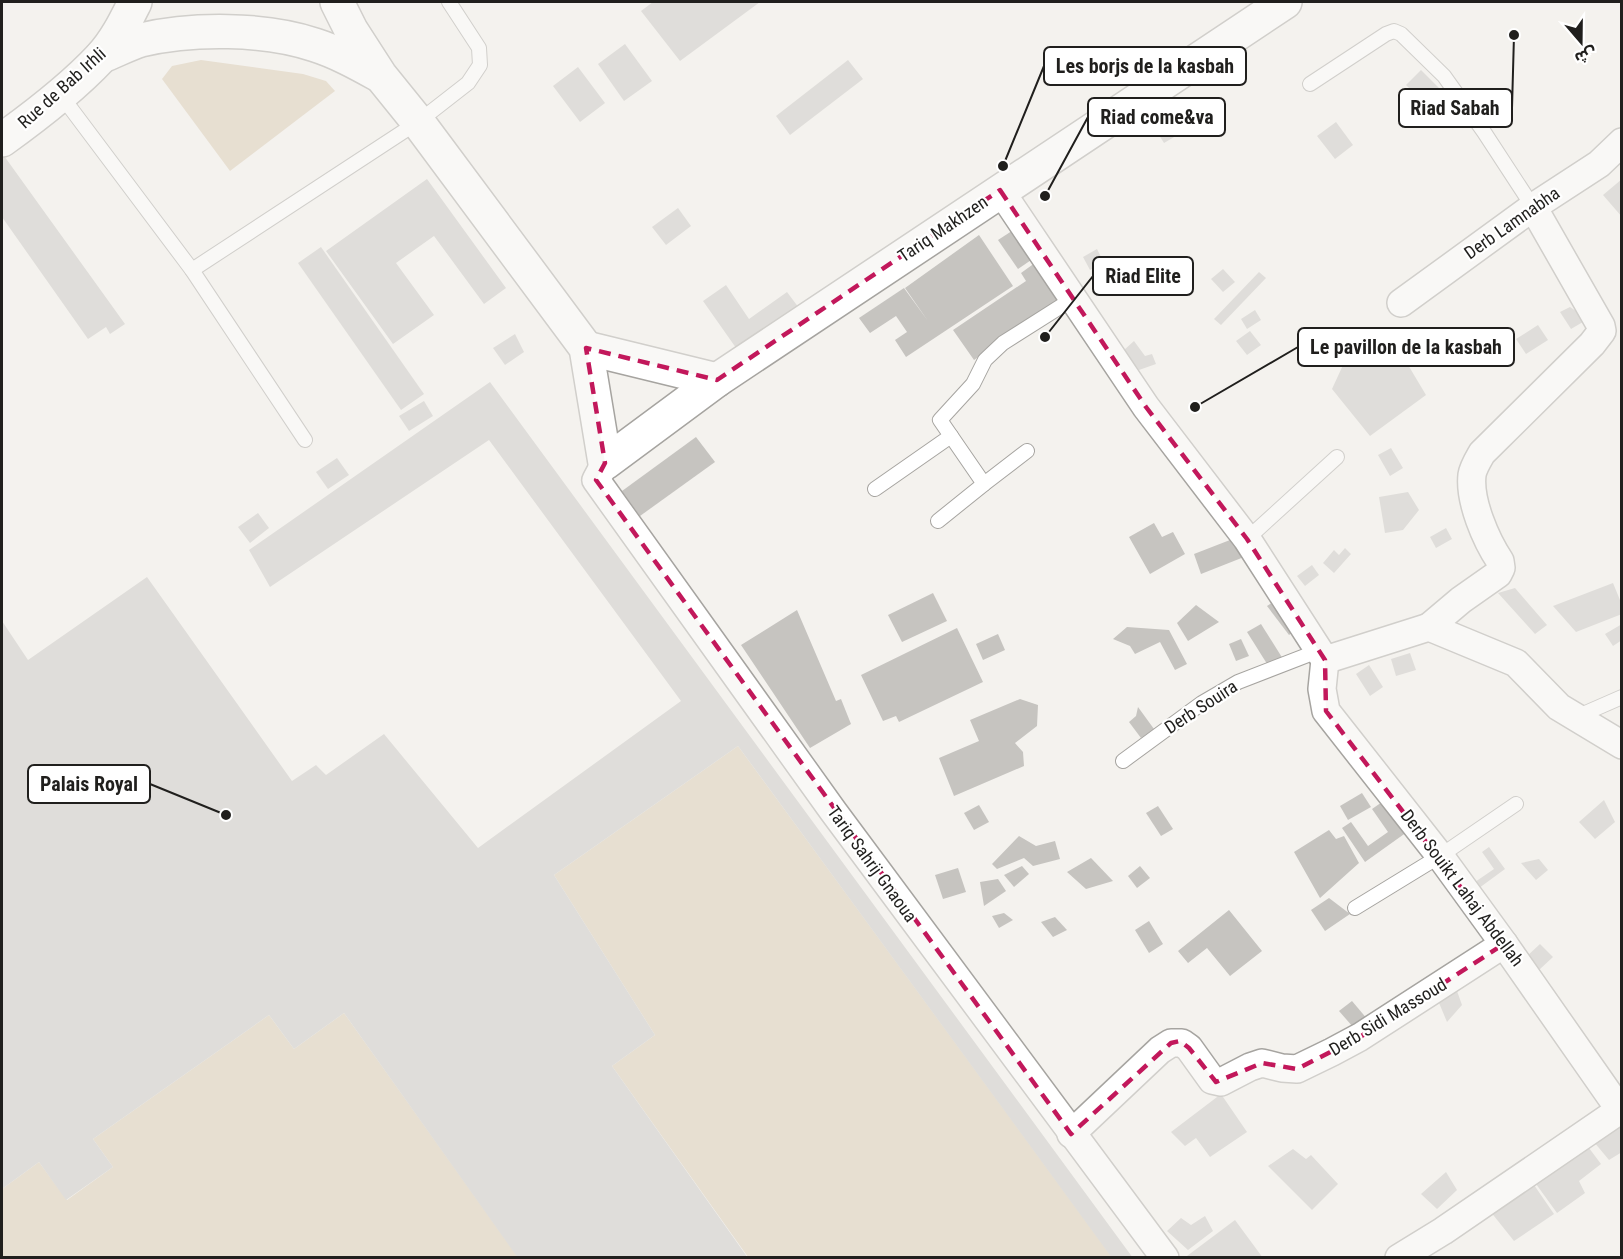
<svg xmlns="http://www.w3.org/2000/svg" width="1623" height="1259" font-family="'Roboto Condensed','Noto Sans Arabic',sans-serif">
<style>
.green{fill:#d7c7ae}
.building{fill:#c6c4c0}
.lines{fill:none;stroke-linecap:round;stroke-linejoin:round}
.lane-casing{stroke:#a6a4a0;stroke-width:16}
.street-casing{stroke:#a6a4a0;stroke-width:30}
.secondary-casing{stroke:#a6a4a0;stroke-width:36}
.lane{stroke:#fff;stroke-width:14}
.street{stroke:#fff;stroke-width:27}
.secondary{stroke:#fff;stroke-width:33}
.marked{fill:none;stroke:#c2185b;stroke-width:4.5;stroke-dasharray:12 8;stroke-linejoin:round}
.labels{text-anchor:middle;stroke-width:4.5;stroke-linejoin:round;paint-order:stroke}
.street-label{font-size:18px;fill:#201f1d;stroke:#fff}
.leader{fill:none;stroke:#201f1d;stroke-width:2}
.callout-dot{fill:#201f1d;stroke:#fff;stroke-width:2}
.callout{fill:#fff;stroke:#201f1d;stroke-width:2}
.callout-label{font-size:20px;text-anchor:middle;font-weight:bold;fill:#201f1d}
</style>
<rect width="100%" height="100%" fill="#f4f2ee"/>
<g class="green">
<polygon points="201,60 303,74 326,81 335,91 230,171 162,79 172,66"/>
<polygon points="738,746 1112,1257 748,1257 612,1066 655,1035 554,875"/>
<polygon points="344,1013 518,1257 2,1257 2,1189 39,1162 67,1200 113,1167 93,1139 269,1015 294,1049"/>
</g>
<g class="building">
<polygon points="653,2 760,2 680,61 641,11"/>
<polygon points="625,44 652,81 624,101 598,64"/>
<polygon points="848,60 863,79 790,135 776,116"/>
<polygon points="578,67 605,103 580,122 553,86"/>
<polygon points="1421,70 1449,98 1434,113 1406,85"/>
<polygon points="1169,113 1181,133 1164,143 1152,124"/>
<polygon points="1336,122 1353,145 1335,159 1317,136"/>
<polygon points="2,153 125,324 110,334 106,327 88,339 2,217"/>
<polygon points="427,179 506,288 484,304 434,236 396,263 434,315 393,344 326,251"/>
<polygon points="1622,179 1622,217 1603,195"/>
<polygon points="678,208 691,226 666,245 652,227"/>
<polygon points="1018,227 1037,256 1018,269 998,240"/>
<polygon points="979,235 1013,286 906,357 895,340 907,332 896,316 870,333 859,318 904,288 928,321 905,288"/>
<polygon points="321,247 424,394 401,410 298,263"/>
<polygon points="1097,249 1104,263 1090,270 1083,257"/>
<polygon points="1039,260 1065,298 974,360 953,330 1026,281 1021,273"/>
<polygon points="1223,269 1235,282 1223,292 1211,279"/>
<polygon points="1259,272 1266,278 1221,325 1214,319"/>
<polygon points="726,285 749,319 787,292 802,312 741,355 703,301"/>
<polygon points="1570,307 1588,319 1571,329 1560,312"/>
<polygon points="1255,310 1261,320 1247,329 1241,319"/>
<polygon points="1538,325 1548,340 1526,354 1516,339"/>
<polygon points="1386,328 1426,395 1370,436 1332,389 1349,352"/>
<polygon points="1250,331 1261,345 1247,355 1236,341"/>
<polygon points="1443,333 1454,352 1427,367 1408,352"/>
<polygon points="515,334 524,352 505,365 493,348"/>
<polygon points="1134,341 1145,356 1152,354 1156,364 1139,370 1124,350"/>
<polygon points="490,382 1133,1258 1112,1258 738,746 554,875 655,1035 612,1066 748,1258 518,1258 344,1013 294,1049 269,1015 93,1139 113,1167 66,1200 39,1162 2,1189 2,621 28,660 147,577 292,781 316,765 326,775 384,734 478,848 681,701 489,440 270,587 249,550"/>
<polygon points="424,401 433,416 409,431 399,416"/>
<polygon points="696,437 715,462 640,516 622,491"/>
<polygon points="1391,448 1403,468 1390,476 1378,455"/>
<polygon points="337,458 349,475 328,489 316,472"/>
<polygon points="1408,492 1419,510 1403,530 1385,533 1379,497"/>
<polygon points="258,513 269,528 250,543 238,527"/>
<polygon points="1154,523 1162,537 1173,532 1185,554 1150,574 1129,537"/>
<polygon points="1446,528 1452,539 1436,548 1430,537"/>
<polygon points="1230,540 1244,557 1201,574 1194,554"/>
<polygon points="1345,548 1351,554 1334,573 1323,563 1334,550 1339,555"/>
<polygon points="1312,565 1319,575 1305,586 1297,576"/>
<polygon points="1613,583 1622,605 1622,614 1576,632 1553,606"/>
<polygon points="1515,588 1547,625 1535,634 1498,593"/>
<polygon points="933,593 947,621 902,642 888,615"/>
<polygon points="1278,599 1299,628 1289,635 1267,606"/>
<polygon points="1196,605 1219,622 1188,641 1177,623"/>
<polygon points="797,610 836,701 841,699 851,724 810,748 741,645"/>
<polygon points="1261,624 1283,659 1269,667 1247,632"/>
<polygon points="1622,624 1622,640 1613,646 1605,634"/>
<polygon points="1127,627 1169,630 1187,664 1175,670 1160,642 1135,654 1130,646 1113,639"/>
<polygon points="957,628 983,682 899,722 896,716 883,721 861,675"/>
<polygon points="998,634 1005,650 983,660 976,644"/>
<polygon points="1241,639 1249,656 1236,661 1229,644"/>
<polygon points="1410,653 1416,670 1396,676 1391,659"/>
<polygon points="1369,665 1383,687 1370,696 1356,674"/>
<polygon points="1020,699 1038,705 1037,726 1015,743 1023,752 1024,766 954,796 939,758 979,741 970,720"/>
<polygon points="1138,707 1154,729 1141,738 1129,722 1136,716"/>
<polygon points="1362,793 1371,807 1348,820 1340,806"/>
<polygon points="1385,800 1407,832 1365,862 1342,828 1351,822 1368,846 1388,832 1372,809"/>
<polygon points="1604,800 1615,822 1595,839 1579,822"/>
<polygon points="979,805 989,822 974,830 964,813"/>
<polygon points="1158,806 1173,829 1161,836 1146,813"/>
<polygon points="1329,830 1336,839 1344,836 1359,863 1320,898 1294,852"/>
<polygon points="1019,836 1036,846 1055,841 1060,859 1033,866 1024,858 997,869 992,864"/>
<polygon points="1489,847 1505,869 1475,891 1475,882 1494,869 1482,852"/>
<polygon points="1091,858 1113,881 1086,889 1067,872"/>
<polygon points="1539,859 1548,870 1536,880 1521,863"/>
<polygon points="1022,866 1029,874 1014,887 1004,875"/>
<polygon points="1140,866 1150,878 1137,888 1128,876"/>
<polygon points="958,868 966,892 943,899 935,875"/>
<polygon points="998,879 1006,891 984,906 980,882"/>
<polygon points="1329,898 1350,914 1325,931 1311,910"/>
<polygon points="1229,910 1262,951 1230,976 1207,948 1188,963 1178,951"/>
<polygon points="1004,913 1013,920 999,928 992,916"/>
<polygon points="1055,917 1067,930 1053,937 1041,922"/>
<polygon points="1149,921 1163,944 1149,953 1135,930"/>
<polygon points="1540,944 1553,957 1539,970 1526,957"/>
<polygon points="1457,991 1462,1005 1447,1022 1437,998"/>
<polygon points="1352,1001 1368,1020 1360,1035 1339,1011"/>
<polygon points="1221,1094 1247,1132 1210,1157 1196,1138 1185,1146 1171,1132"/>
<polygon points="1622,1124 1622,1152 1609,1160 1594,1142"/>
<polygon points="1586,1144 1601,1164 1579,1181 1585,1193 1557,1213 1536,1184"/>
<polygon points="1293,1149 1306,1159 1311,1155 1338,1184 1312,1210 1268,1166"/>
<polygon points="1446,1172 1457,1190 1437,1209 1421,1194"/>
<polygon points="1532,1182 1554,1214 1514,1241 1490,1211"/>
<polygon points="1205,1216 1213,1231 1188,1250 1167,1231 1181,1218 1191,1225"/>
<polygon points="1235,1220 1263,1258 1188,1258 1187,1256"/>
</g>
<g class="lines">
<defs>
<g id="lane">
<polyline points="1310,84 1386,34 1394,31 1401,34 1444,76 1484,132 1533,207"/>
<polyline points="60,94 192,270 305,440"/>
<polyline points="192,270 418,122 468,83 480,65 479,48 449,2"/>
<polyline points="951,436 984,484 1027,451"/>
<polyline points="875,489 951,436 940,420 973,384 985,360 1003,343 1074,298"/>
<polyline points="938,521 984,484"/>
<polyline points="1247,539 1337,457"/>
<polyline points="1574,718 1622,697"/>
<polyline points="1123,761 1202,703 1238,682 1318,651"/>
<polyline points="1355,908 1440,856 1516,804"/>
</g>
<g id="street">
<polyline points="1000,190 1146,407 1247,539 1325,660"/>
<polyline points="1401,303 1533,207 1599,164 1622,142"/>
<polyline points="605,463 596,480 833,811 1165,1258"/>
<path d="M 1429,627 L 1461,600 L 1498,574 L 1501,568 L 1500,561 C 1486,540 1469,501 1472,475 C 1473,468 1478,460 1482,453 L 1592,344 L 1602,331 L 1601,326 L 1533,207"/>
<polyline points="1325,660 1322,689 1326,711 1440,856 1504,944 1620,1110 1622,1109"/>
<polyline points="1325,660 1429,627 1516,663 1559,707 1622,745"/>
<polyline points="1071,1134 1160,1050 1171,1043 1182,1043 1189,1048 1212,1080 1221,1082 1250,1067 1262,1063 1282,1068 1297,1069 1332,1052 1360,1037 1504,944"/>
<polyline points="1399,1258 1443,1231 1620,1110"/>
</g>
<g id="secondary">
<polyline points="337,2 351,30 380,75 418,122 586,348 605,463 717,380 1285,2"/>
<path d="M 102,56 C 115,51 128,44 141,40 C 192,28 265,28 315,45 C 337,52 357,63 377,74"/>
<path d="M 2,140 C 34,117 74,86 101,57 C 116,41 126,20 135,2"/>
<polyline points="586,348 717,380"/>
</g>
</defs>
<use href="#lane" class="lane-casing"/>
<use href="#street" class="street-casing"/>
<use href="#secondary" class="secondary-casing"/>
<use href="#lane" class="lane"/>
<use href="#street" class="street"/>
<use href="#secondary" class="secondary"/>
</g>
<path d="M0 0H1623V1259H0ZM 1000,190 L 1146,407 L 1247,539 L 1325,660 L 1326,711 L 1504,944 L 1360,1037 L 1297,1069 L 1262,1063 L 1216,1082 L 1189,1048 L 1180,1041 L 1171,1043 L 1071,1134 L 596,480 L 605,463 L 586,348 L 717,380 Z" fill="#f4f2ee" fill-opacity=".55" fill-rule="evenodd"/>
<path class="marked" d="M 1000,190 L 1146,407 L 1247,539 L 1325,660 L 1326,711 L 1504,944 L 1360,1037 L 1297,1069 L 1262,1063 L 1216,1082 L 1189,1048 L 1180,1041 L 1171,1043 L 1071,1134 L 596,480 L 605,463 L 586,348 L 717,380 Z"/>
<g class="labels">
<g class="street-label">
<text transform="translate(62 88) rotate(-42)" y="6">Rue de Bab Irhli</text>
<text transform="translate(1512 223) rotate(-35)" y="6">Derb Lamnabha</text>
<text transform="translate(943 229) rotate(-34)" y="6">Tariq Makhzen</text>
<text transform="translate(1201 707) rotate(-33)" y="6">Derb Souira</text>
<text transform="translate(872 864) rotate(54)" y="6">Tariq Sahrij Gnaoua</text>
<text transform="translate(1462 888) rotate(53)" y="6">Derb Souikt Lahaj Abdellah</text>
<text transform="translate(1388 1017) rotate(-31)" y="6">Derb Sidi Massoud</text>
</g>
</g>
<path class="leader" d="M1003 166L1044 66M1514 35L1512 108M1045 196L1088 117M1045 337L1093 276M1195 407L1298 347M226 815L150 784"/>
<g class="callout-dot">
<circle cx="1003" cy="166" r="6"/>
<circle cx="1514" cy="35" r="6"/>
<circle cx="1045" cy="196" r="6"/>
<circle cx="1045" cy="337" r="6"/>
<circle cx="1195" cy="407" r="6"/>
<circle cx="226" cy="815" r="6"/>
</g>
<g class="callout">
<rect x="1044" y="47" width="202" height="38" rx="6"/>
<rect x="1399" y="89" width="113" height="38" rx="6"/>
<rect x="1088" y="98" width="137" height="38" rx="6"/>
<rect x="1093" y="257" width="100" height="38" rx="6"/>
<rect x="1298" y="328" width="216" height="38" rx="6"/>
<rect x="28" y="765" width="122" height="38" rx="6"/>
</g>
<g class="callout-label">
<text x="1145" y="73">Les borjs de la kasbah</text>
<text x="1455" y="115">Riad Sabah</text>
<text x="1157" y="124">Riad come&amp;va</text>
<text x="1143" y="283">Riad Elite</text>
<text x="1406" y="354">Le pavillon de la kasbah</text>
<text x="89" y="791">Palais Royal</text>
</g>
<rect width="1623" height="1259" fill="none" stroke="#201f1d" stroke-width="6"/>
<g transform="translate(1581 42) rotate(160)" stroke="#ffffff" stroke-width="4.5" paint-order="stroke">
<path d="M0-4.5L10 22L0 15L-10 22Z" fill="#201f1d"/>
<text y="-9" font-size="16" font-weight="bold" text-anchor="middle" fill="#201f1d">ش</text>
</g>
</svg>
